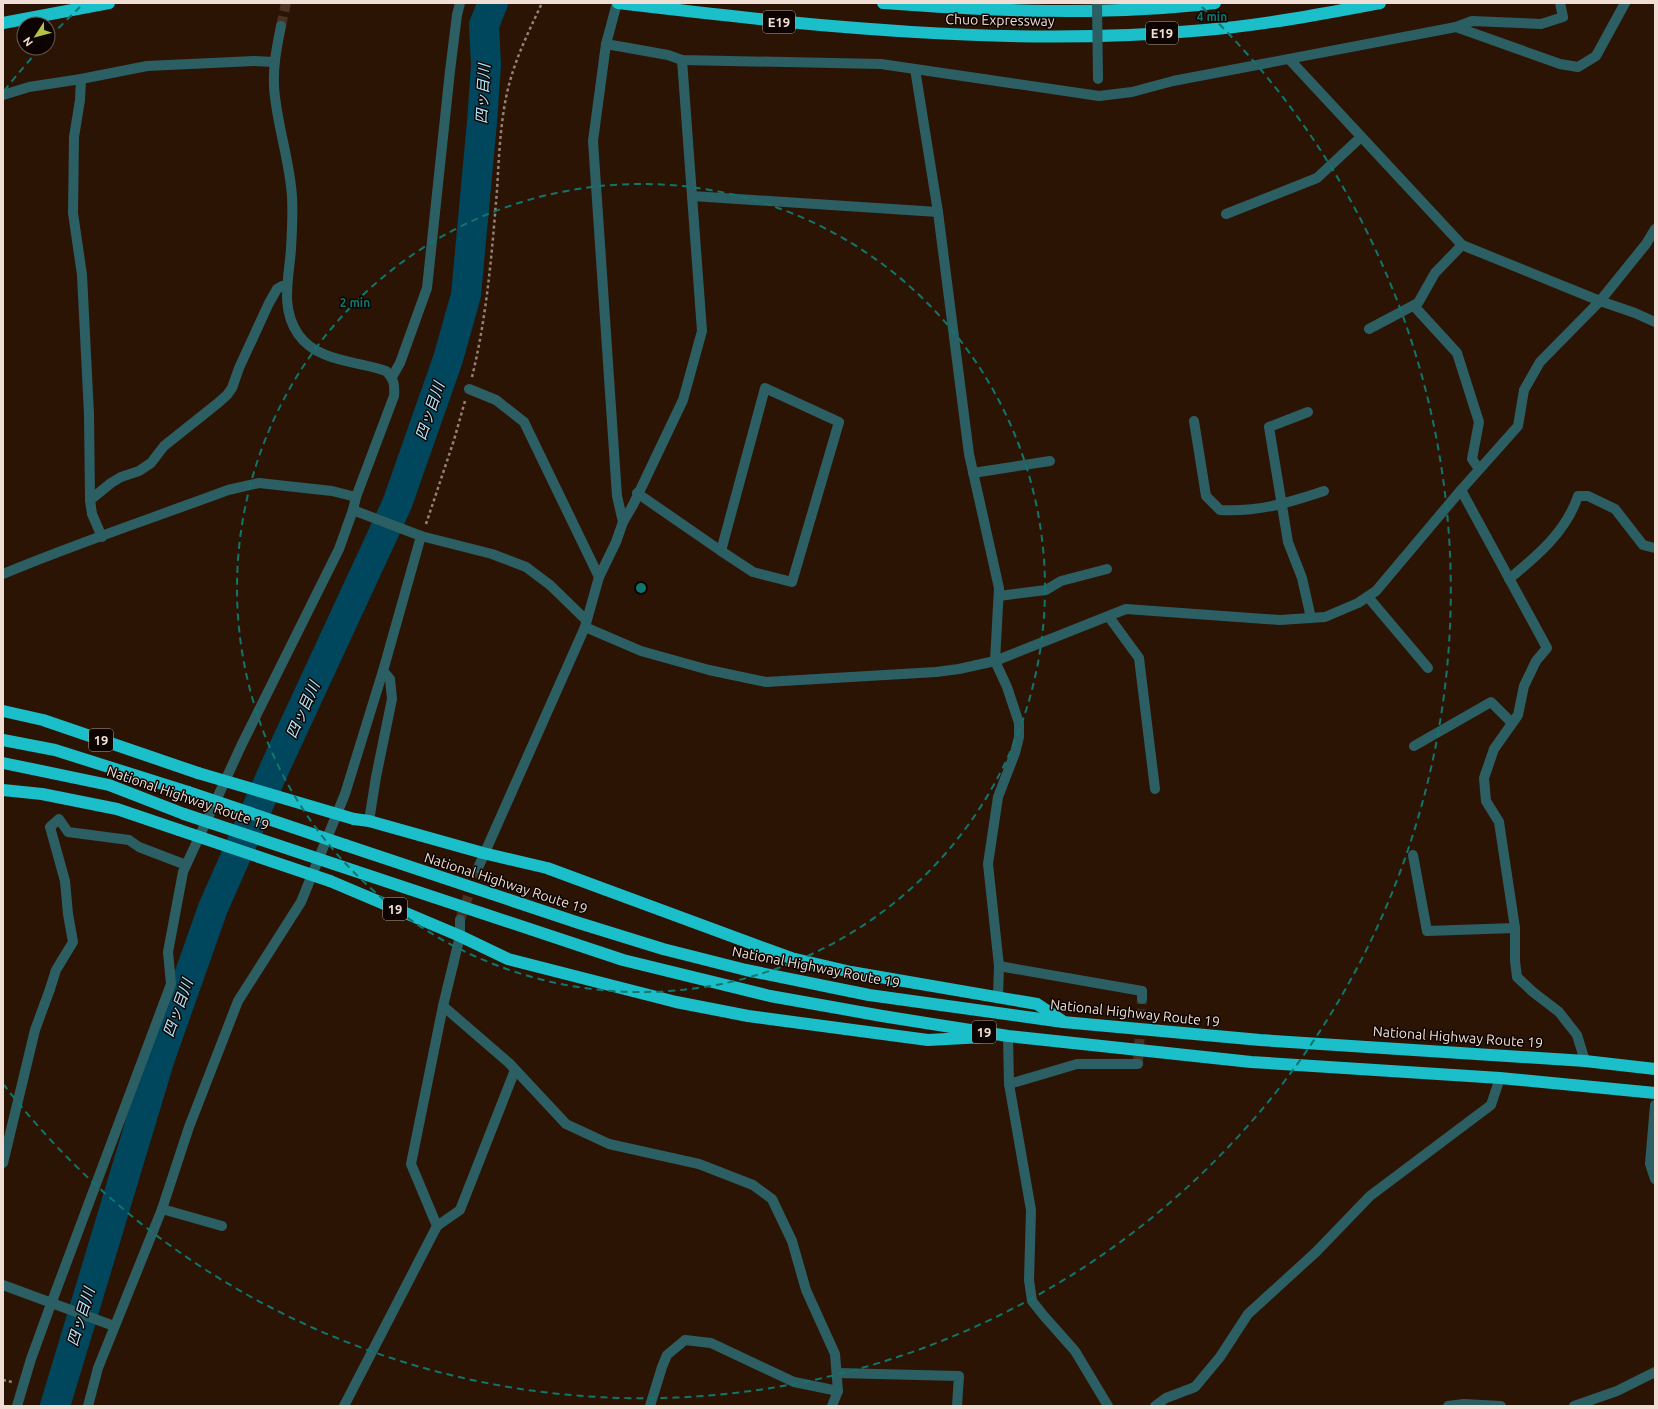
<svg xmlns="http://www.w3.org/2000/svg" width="1658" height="1409" font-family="Ubuntu,'Noto Sans JP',sans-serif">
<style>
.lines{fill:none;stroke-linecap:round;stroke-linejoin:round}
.river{stroke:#00465d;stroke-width:30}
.street-tunnel{stroke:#493223;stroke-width:10;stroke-dasharray:10 5;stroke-linecap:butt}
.path{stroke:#968275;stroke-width:2.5;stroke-dasharray:3 3;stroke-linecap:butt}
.lane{stroke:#2c5f63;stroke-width:10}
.street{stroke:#2c5f63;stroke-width:10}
.highway{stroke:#1abfca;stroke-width:12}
.street-bridge{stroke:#2c5f63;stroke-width:10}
.highway-bridge{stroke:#1abfca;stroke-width:12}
.ring{fill:none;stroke:#0f766e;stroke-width:2;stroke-dasharray:7 5}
.labels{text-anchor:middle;stroke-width:3;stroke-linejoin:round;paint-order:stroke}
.shield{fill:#0d0401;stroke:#ac9d95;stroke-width:1}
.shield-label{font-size:13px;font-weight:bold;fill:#f0ded4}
.street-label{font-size:14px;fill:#f0ded4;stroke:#0d0401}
.water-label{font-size:15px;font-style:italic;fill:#b2e5fc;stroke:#0d0401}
.centre{fill:#0f766e;stroke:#0d0401;stroke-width:2}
.ring-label{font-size:12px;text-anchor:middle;font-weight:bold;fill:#0f766e;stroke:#0d0401;stroke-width:3;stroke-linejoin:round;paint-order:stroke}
</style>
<rect width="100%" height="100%" fill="#2c1404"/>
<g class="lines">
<polyline class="river" points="55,1406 160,1058 213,908 277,763 397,504 448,359 466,295 482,122 486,65 484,25 493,3"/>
<g class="street-tunnel">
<polyline points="281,26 286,3"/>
<polyline points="460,920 478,868"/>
<polyline points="1138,1064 1142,999"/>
</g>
<g class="path">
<path d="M 472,377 C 487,316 492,252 497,190 C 499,158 500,125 507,93 C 514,61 528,33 542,3"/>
<polyline points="426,524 454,440 465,401"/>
<polyline points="3,1380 12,1382"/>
</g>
<g class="lane">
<polyline points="90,500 111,483 121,477 139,471 151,463 164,446 218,403 227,395 232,388 239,368 269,303 277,289 282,286 286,286"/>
<polyline points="50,989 56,970 73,942 68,914 65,881 50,827 59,819 68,832 129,840 139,847 186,865"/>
</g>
<g class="street">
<polyline points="1456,27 1472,21 1541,24 1563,17 1560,3"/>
<polyline points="606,44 668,55 682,60 881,64 1099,96 1132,92 1173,81 1456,27 1560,64 1578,67 1596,56 1625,3"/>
<polyline points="1289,59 1462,245 1600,301 1635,313 1655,322"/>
<polyline points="915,69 938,212 969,454 999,588 995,661 1007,687 1019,723 1019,737 1015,753 998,797 988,864 999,966 998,997"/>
<polyline points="81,79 80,100 74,137 73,213 82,275 89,414 90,500 92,514 102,537"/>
<polyline points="3,95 29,87 81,79 147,66 254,61 274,62"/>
<polyline points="692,196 938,212"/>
<polyline points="1226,214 1317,178 1361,137"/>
<polyline points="1414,306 1457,353 1479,422 1472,459 1479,469"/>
<polyline points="1369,329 1418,303 1435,273 1462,245"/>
<polyline points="392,377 400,363 427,288 450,71 457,15 460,3"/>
<polyline points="469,389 496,400 524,422 599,577"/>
<polyline points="1308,412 1269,427 1288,542 1302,578 1311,618"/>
<path d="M 1194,421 L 1206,496 L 1220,510 C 1259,512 1288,503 1324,491"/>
<polyline points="973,473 1050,461"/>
<polyline points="1461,490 1547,648 1536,661 1524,686 1518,715 1494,749 1484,778 1486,801 1499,822 1515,928 1515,961 1517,977 1533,992 1559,1012 1577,1035 1585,1061"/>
<polyline points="637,493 721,551 753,572 792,582 839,422 765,388 721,551"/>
<polyline points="353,510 421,536 492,554 526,567 550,585 586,620"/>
<polyline points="623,522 633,505 683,400 702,331 682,60"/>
<path d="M 3,574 C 77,543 153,518 228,490 L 259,483 L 332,491 L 356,497"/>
<path d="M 1509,579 C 1537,556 1566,532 1578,496 L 1588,496 L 1615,509 L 1643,545 L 1655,548"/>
<polyline points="999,596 1046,590 1061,581 1107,569"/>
<polyline points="1368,597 1428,668"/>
<polyline points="1109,617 1139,658 1155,789"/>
<polyline points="585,627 641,651 709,670 766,682 936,672 959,669 995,661 1126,609 1280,620 1325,617 1358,603 1376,591 1461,490 1518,426 1524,390 1540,362 1600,301 1646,244 1655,229"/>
<polyline points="1414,746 1491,702 1512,723"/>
<polyline points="369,821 376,777 392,699 390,679 383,671"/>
<polyline points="1413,855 1427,931 1515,928"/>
<polyline points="478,868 585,627 599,577 616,542 623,522 617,496 593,141 606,44 617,3"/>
<polyline points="999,966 1142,991 1142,999"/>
<polyline points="443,1006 509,1063 566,1124 609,1144 699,1164 753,1185 772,1199 792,1241 806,1290 835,1354 838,1391 832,1406"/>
<polyline points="1008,1036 1009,1084 1031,1210 1029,1280 1032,1301 1044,1316 1075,1351 1108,1406"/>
<polyline points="1009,1084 1077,1064 1138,1064"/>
<polyline points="1655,1105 1650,1164 1655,1179"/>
<polyline points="3,1163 35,1030 50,989"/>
<polyline points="162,1209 222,1226"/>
<polyline points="437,1226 460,1210 515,1070"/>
<polyline points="3,1285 114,1326"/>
<polyline points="837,1373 959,1376 957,1406"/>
<path d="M 17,1406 L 31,1359 L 51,1304 L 171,984 L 168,952 L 183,872 L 242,744 L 339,549 L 353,510 L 356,497 L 394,396 C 395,385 394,379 386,371 C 357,361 317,362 298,334 C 280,308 289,278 291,249 C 292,232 293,214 292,197 C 290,160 276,123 274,86 C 273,65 277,46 281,26"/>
<polyline points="88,1406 98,1368 162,1209 189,1127 238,1001 301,902 345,794 383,671 421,536"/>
<polyline points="344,1406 437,1226 411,1164 443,1006 460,936 460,920"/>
<polyline points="650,1406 662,1367 667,1355 685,1340 711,1343 794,1382 838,1391"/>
<polyline points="1155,1406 1166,1398 1195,1387 1220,1357 1248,1314 1316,1252 1370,1196 1491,1105 1500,1078"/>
<polyline points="1448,1406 1464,1404 1501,1406"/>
<polyline points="1574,1406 1617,1391 1655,1372"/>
</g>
<g class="highway">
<path d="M 618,3 C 813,26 1009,48 1205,30 C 1264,25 1322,14 1380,3"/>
<path d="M 883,3 C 993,11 1105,16 1215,3"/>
<polyline points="3,23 109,3"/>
<polyline points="3,711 43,720 198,773"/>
<polyline points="3,740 55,750 188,792"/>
<polyline points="3,763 109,785 184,814"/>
<polyline points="3,790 42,794 117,809 179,830"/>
<polyline points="354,819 369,821 483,853 547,868 791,958 851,972 1037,1004 1061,1020"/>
<polyline points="345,845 579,923 663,949 746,970 869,995 1063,1022 1260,1040 1585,1061 1655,1069"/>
<polyline points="334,864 623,960 770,996 882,1016 1008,1036 1251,1062 1500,1078 1655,1093"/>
<polyline points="330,881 460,936 508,959 676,1002 748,1016 928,1040 984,1037"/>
</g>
<polyline class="street-bridge" points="1097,3 1098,79"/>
<g class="highway-bridge">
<polyline points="198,773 354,819"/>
<polyline points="188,792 345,845"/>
<polyline points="184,814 334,864"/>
<polyline points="179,830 330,881"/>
</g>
</g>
<g class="ring">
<circle cx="641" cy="588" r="404"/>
<path d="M4 91A808 808 0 0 1 36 53M50 37A808 808 0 0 1 80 7M1202 7A808 808 0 1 1 4 1085"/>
</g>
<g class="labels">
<g class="shield">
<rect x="763" y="11" width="32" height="22" rx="3"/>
<rect x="1146" y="22" width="32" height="22" rx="3"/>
<rect x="89" y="729" width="24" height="22" rx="3"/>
<rect x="383" y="898" width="24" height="22" rx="3"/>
<rect x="972" y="1021" width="24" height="22" rx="3"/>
</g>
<g class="shield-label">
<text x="779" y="27">E19</text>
<text x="1162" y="38">E19</text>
<text x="101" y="745">19</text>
<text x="395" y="914">19</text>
<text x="984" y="1037">19</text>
</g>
<g class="street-label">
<text transform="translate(1000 20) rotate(1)" y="5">Chuo Expressway</text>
<text transform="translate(188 798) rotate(19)" y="5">National Highway Route 19</text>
<text transform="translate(506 883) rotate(18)" y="5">National Highway Route 19</text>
<text transform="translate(816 967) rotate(11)" y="5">National Highway Route 19</text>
<text transform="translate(1135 1013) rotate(6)" y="5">National Highway Route 19</text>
<text transform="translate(1458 1037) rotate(4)" y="5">National Highway Route 19</text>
</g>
<g class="water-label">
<text transform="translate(483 94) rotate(-87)" y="5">四ッ目川</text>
<text transform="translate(430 411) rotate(-71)" y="5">四ッ目川</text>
<text transform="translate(303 710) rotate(-66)" y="5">四ッ目川</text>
<text transform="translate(178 1008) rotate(-70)" y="5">四ッ目川</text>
<text transform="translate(81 1317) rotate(-73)" y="5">四ッ目川</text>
</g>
</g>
<circle cx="641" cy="588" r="6" class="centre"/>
<g class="ring-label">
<text x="1212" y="21">4 min</text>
<text x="355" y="307">2 min</text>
</g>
<rect width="1658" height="1409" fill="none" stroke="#f0ded4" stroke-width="8"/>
<g transform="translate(36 36) rotate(234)"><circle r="19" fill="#0d0401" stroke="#685b55"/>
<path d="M0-3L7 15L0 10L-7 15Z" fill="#b4c24a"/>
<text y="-6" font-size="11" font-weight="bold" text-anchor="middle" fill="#f0ded4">N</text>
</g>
</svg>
